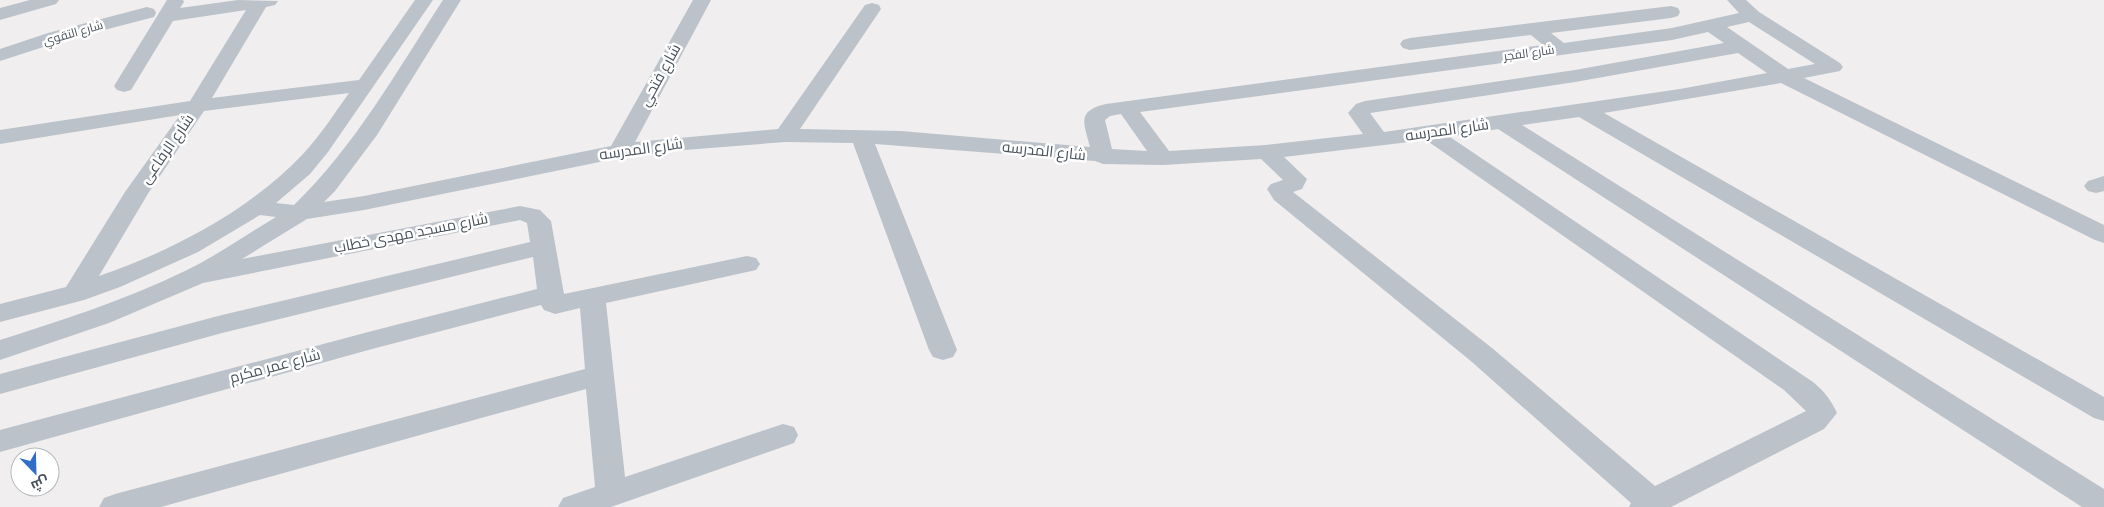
<svg xmlns="http://www.w3.org/2000/svg" width="2104" height="507" font-family="'Public Sans',Cairo,sans-serif">
<style>
.lines{fill:none;stroke-linecap:round;stroke-linejoin:round}
.street{fill:#bbc2c9;fill-rule:evenodd}
.labels{text-anchor:middle;stroke-width:5;stroke-linejoin:round;paint-order:stroke}
.far-street-label{font-size:12px;fill:#485159;stroke:#fff}
.street-label{font-size:15px;fill:#485159;stroke:#fff}
</style>
<rect width="100%" height="100%" fill="#f0eeee"/>
<g class="lines">
<g class="street">
<polygon points="30,0 59,0 56,4 0,20 0,8"/>
<path d="M 167,0 L 183,0 L 184,2 L 180,8 L 238,0 L 278,1 L 275,5 L 266,7 L 212,98 L 359,80 L 415,0 L 433,0 L 328,152 L 310,174 L 276,203 L 294,205 C 355,146 397,71 443,0 L 461,0 L 377,135 L 335,191 L 324,202 L 364,196 L 611,146 L 693,0 L 711,0 L 635,142 L 778,129 L 865,5 L 872,3 L 879,5 L 881,9 L 800,129 L 901,131 L 1090,147 C 1084,123 1076,111 1106,104 L 1543,45 L 1531,35 L 1410,50 L 1403,48 L 1400,44 L 1403,40 L 1410,38 L 1671,6 L 1678,8 L 1680,12 L 1678,16 L 1671,18 L 1551,33 L 1564,43 L 1672,28 L 1739,13 L 1727,0 L 1746,0 L 1759,12 L 1840,63 L 1843,67 L 1840,71 L 1804,78 L 2104,225 L 2104,243 L 2095,240 L 1781,83 L 1604,113 L 2104,397 L 2104,421 L 2094,418 L 1579,117 L 1522,125 L 2104,489 L 2104,507 L 2082,507 L 1498,129 L 1450,137 L 1813,382 C 1824,391 1831,400 1837,413 L 1824,429 L 1671,507 L 1629,507 L 1631,503 L 1472,362 L 1274,200 L 1267,189 L 1271,184 L 1283,180 L 1261,159 L 1163,165 L 1103,164 L 1095,161 L 875,144 L 957,350 L 953,357 L 943,360 L 933,357 L 929,350 L 853,143 L 785,142 L 685,150 L 619,158 L 364,210 L 307,219 L 242,259 L 520,206 L 540,210 L 551,221 L 564,294 L 747,256 L 756,258 L 760,264 L 756,270 L 606,303 L 625,477 L 783,424 L 794,427 L 798,435 L 794,443 L 611,507 L 558,507 L 563,498 L 595,487 L 586,389 L 161,507 L 99,507 L 104,498 L 115,494 L 585,369 L 580,308 L 555,314 L 544,310 L 541,305 L 372,349 L 0,452 L 0,430 L 372,331 L 537,289 L 533,257 L 222,333 L 0,394 L 0,374 L 222,315 L 530,242 L 527,223 L 520,220 L 203,283 L 109,323 L 0,360 L 0,340 C 63,320 125,300 185,271 C 216,256 246,235 276,217 L 260,215 L 198,252 L 120,287 L 84,300 L 0,322 L 0,304 L 66,287 L 125,192 L 180,115 L 0,144 L 0,130 L 190,101 L 246,10 L 173,21 L 131,90 L 124,92 L 117,90 L 114,86 ZM 1749,22 L 1815,64 L 1788,69 L 1727,27 ZM 1708,32 L 1724,43 L 1575,70 L 1365,101 L 1356,104 L 1348,113 L 1363,134 L 1266,145 L 1169,151 L 1140,112 L 1672,40 ZM 1738,53 L 1767,73 L 1680,89 L 1384,132 L 1370,113 L 1575,82 ZM 349,93 C 334,114 320,136 303,154 C 249,211 172,251 99,276 L 149,192 L 204,111 ZM 1121,114 L 1147,151 L 1112,149 L 1105,120 L 1110,116 ZM 1426,140 L 1784,390 L 1806,411 L 1655,486 L 1492,348 L 1293,192 L 1302,189 L 1307,179 L 1284,157 Z"/>
<polygon points="147,7 154,9 156,13 154,17 62,41 0,61 0,49 48,33"/>
<polygon points="2104,176 2104,191 2096,193 2088,191 2084,186 2088,181"/>
</g>
</g>
<g class="labels">
<g class="far-street-label">
<text transform="translate(73 33) rotate(-16)" y="4">شارع التقوي</text>
<text transform="translate(1529 53) rotate(-8)" y="4">شارع الفجر</text>
</g>
<g class="street-label">
<text transform="translate(660 75) rotate(-61)" y="5">شارع فتحي</text>
<text transform="translate(1447 130) rotate(-8)" y="5">شارع المدرسه</text>
<text transform="translate(167 149) rotate(-55)" y="5">شارع الرفاعى</text>
<text transform="translate(641 149) rotate(-8)" y="5">شارع المدرسه</text>
<text transform="translate(1044 151) rotate(6)" y="5">شارع المدرسه</text>
<text transform="translate(411 233) rotate(-11)" y="5">شارع مسجد مهدى خطاب</text>
<text transform="translate(275 366) rotate(-15)" y="5">شارع عمر مكرم</text>
</g>
</g>
<g transform="translate(35 472) rotate(157)"><circle r="24" fill="#ffffff" stroke="#b6b9bd"/>
<path d="M0-4L9 19L0 12L-9 19Z" fill="#306ec8"/>
<text y="-8" font-size="14" font-weight="bold" text-anchor="middle" fill="#485159">ش</text>
</g>
</svg>
